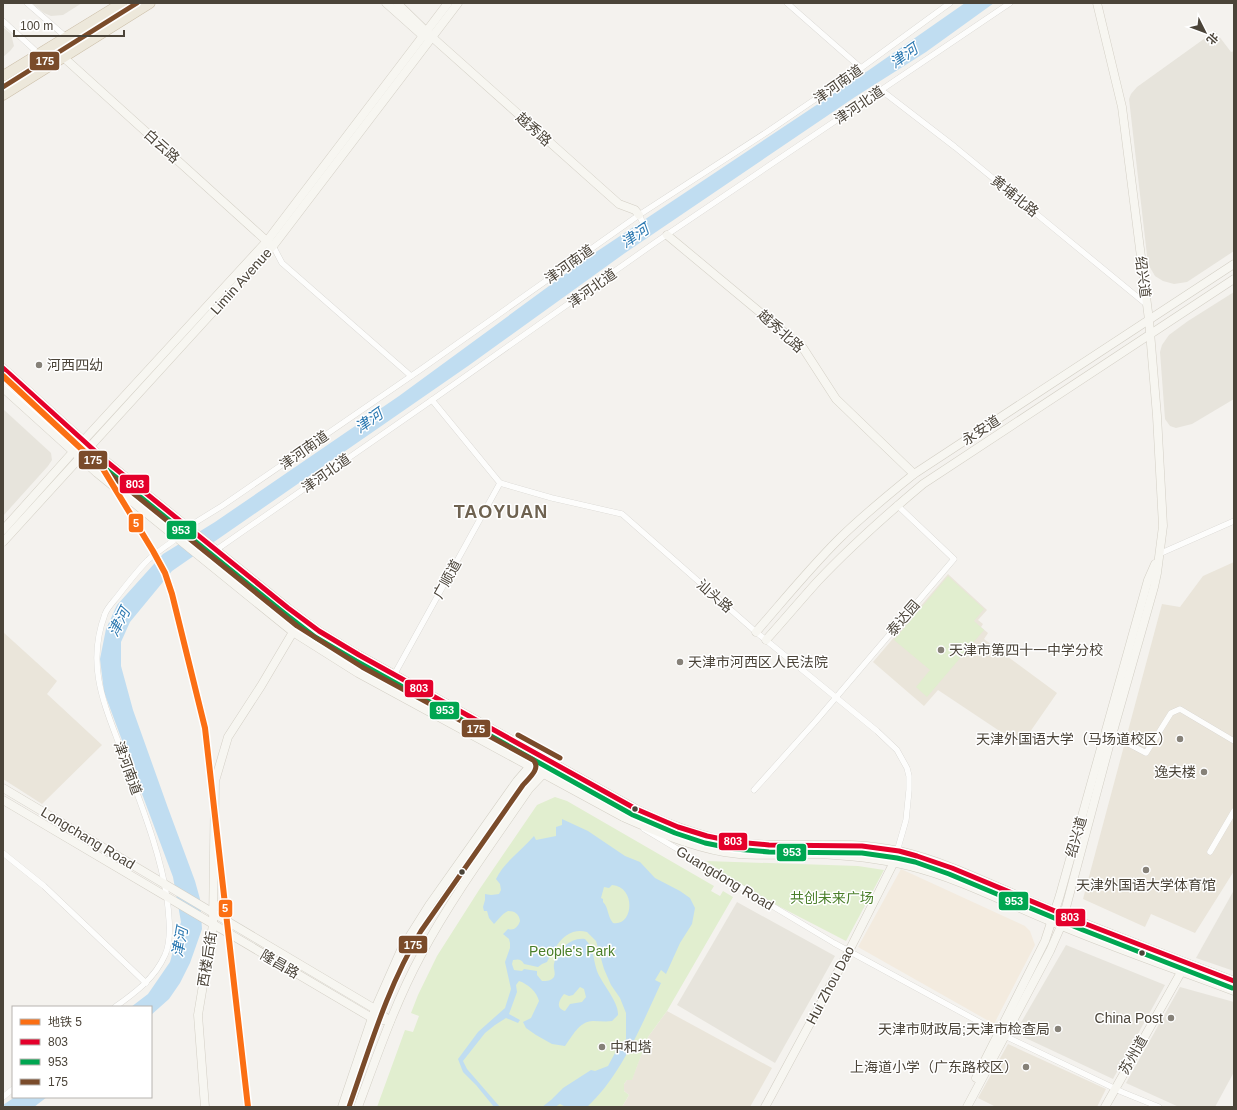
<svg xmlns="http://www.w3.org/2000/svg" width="1237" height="1110" font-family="Helvetica,'Noto Sans SC',sans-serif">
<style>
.residential{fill:#e7e4dc}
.commercial{fill:#f3ebdf}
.education{fill:#eae5da}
.green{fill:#e1eecf}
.water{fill:#c0ddf1;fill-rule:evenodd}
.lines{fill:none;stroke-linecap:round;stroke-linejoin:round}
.street-casing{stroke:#d2d0cb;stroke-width:6}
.secondary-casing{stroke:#d3cfc5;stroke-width:9}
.highway-casing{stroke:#ccbfa9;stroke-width:11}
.street{stroke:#fdfdfc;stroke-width:5.5}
.secondary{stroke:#f7f6f1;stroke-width:8}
.highway{stroke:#ede8db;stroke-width:10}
.bus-1-casing{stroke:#fff;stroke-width:8}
.bus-2-casing{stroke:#fff;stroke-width:8}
.bus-3-casing{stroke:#fff;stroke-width:8}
.bus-1{stroke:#e4002b;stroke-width:5}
.bus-2{stroke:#00a651;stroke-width:5}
.bus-3{stroke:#7a4b2a;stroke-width:5}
.metro-1-casing{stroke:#fff;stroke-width:9}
.metro-1{stroke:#fb6f14;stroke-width:6}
.poi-dot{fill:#868178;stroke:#fff;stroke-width:1.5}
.bus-dot{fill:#4b4439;stroke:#fff;stroke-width:1.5}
.labels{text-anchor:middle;stroke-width:3;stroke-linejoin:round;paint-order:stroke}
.street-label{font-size:14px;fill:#4b4439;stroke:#fff}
.poi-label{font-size:14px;fill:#4b4439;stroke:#fff;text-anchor:end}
.park-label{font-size:14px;fill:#4a7f2a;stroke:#fff}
.water-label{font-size:15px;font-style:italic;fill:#2e7ab2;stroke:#fff}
.district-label{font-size:18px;font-weight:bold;letter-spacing:1px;fill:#6e6250;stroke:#fff}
.line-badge{stroke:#fff;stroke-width:1.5}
.badge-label{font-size:11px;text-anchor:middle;font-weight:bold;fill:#fff}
</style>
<rect width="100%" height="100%" fill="#f4f2ee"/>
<g class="residential">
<polygon points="32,3 82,3 63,15 51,16 44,13"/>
<polygon points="3,27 11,34 14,46 10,51 3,57"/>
<polygon points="1215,31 1231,52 1234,51 1234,251 1187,282 1174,284 1163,281 1155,276 1148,264 1129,99 1131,94 1137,87"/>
<polygon points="1234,292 1234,399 1192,424 1176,428 1170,426 1165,419 1160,352 1162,345 1169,335 1188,321"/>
<polygon points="3,409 51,453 52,460 48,466 3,516"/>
<polygon points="1234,890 1234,971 1196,958"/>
<polygon points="737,902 835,956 775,1063 677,1005"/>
<polygon points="1066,945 1165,985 1113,1079 1015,1033"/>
<polygon points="1180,987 1234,1002 1234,1072 1215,1107 1179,1107 1126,1083"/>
</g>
<polygon class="commercial" points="901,869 1025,926 1030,931 1035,945 994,1024 858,947"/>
<g class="education">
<polygon points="1234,562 1234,871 1195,933 1151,914 1145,927 1083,899 1162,604 1180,607 1203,576"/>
<polygon points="948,574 987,610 978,620 983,624 981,627 988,633 984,639 1057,693 1023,742 998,730 938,690 924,706 873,662"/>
<polygon points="3,632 57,681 47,694 102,745 42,804 3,779"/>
<polygon points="667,1011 772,1068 750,1107 622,1107 629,1095 623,1090 624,1084 627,1080 632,1079 648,1037"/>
<polygon points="1008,1044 1106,1089 1097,1107 996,1107 978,1098"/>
</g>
<g class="green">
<polygon points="948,576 984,609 974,621 984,630 927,697 916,687 930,670 894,640"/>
<polygon points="555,797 567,801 714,886 711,891 720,896 723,891 733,897 667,1011 648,1037 632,1080 627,1080 624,1084 624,1091 629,1095 622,1107 377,1107 405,1030 413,1032 419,1016 411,1013 418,995 437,956 479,890 537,805"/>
<polygon points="706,861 858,866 884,870 846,941 757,895"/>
</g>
<g class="water">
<polygon points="965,3 994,3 926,52 855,97 625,253 468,366 172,571 130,622 121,642 121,666 133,710 168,808 195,881 200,899 202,929 190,963 180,983 169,999 151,1015 151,1007 131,1007 148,994 170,962 181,922 173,877 104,692 100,659 106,629 117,605 163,554 215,522 399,396 590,256 869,70"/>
<path d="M 562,819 L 588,831 L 625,856 L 640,862 L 655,878 L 680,891 L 690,898 L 695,908 L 692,924 L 680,943 L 666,974 L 661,970 L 655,980 L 661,983 C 642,1024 621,1076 587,1107 L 566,1107 L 560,1104 L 555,1107 L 542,1107 L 551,1100 L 563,1088 L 591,1070 L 595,1071 L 608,1066 L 615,1053 L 626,1039 L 626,1013 L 620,998 L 611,985 L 604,969 L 596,941 L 587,932 C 566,926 555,947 547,962 L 542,964 L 538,967 L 524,964 C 521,959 519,959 513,960 L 512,964 L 514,970 L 522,971 L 524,969 L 537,971 L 537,975 L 542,981 C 547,981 551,981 554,977 C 556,972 553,969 554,964 C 557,950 571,937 585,939 C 594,948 593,959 597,971 C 602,984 619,1002 618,1015 L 612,1021 C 606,1022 599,1021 593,1021 C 579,1021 572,1037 565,1046 L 552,1044 L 536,1035 L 526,1028 L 523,1022 L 531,1018 L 539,1001 C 537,992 528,984 519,981 L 516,985 L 517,992 L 509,1014 L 520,1020 L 518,1023 L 506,1018 L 495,1025 L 485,1033 L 463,1061 L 467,1069 L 500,1107 L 494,1107 L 476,1085 L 463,1072 L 458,1059 L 478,1032 L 505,1008 L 511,989 L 505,962 L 510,948 L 510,943 L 509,939 L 503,934 L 508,929 C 514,931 518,927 520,921 C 519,914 515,911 508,911 C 502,914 499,919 494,924 L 489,918 L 487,911 L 484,911 L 483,907 L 485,900 L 485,894 L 491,895 L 499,894 L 501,890 L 500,884 L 496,879 C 504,862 522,850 534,836 L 536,840 L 556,836 L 556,827 L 562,825 ZM 612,885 C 637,887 633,927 613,923 C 607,916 609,908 603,902 L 603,899 L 601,898 L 604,887 L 609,888 ZM 580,987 L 584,989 L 586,997 L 582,1002 L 570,1004 L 565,1011 C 555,1008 559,1000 564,994 L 569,996 L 573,995 Z"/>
<polygon points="15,1097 47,1097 34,1107 3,1107 3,1105"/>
</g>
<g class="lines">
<defs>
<g id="street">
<polyline points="27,3 66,37"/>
<polyline points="787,3 861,68"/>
<polyline points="3,21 39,54"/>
<polyline points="881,90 955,147 1146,304"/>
<polyline points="639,215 642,221"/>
<polyline points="273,246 282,263 411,376"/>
<polyline points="432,400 500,483 552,498 622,514 756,632 877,731 897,750 907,768 909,776 909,790 906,820 894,862"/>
<polyline points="188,527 222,506 420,370 639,215 767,132 861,68 950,3"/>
<polyline points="216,550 432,400 656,242 1010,3"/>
<polyline points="1159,554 1234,521"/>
<polyline points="394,675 500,483"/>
<polyline points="1112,735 1146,753 1171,713 1180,709 1234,741"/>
<polyline points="754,790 815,722 954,559 897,505"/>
<polyline points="644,829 834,943 1005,1036 1122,1092 1159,1107"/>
<polyline points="1210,852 1234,811"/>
<polyline points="3,853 44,886 146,983"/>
<path d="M 115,1007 C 135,993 155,978 165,955 C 172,940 169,915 167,898 C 160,852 142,807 126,763 C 108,711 84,670 105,614 C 107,608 113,602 117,597 C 127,584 137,571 148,560 C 157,552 168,545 177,538"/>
<polyline points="3,1097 13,1089"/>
</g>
<g id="secondary">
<polyline points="386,3 423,36 428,37"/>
<polyline points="397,3 433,38 619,204 635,210 639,215"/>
<polyline points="51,46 270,244"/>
<polyline points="667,235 803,348 836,399 914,474"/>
<path d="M 3,368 L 106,461 L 288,608 L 319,631 L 359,655 L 636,809 C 672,826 711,841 751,844 C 800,847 850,840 899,851 C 947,862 992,885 1037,904 C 1102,931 1168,956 1234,981"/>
<path d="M 3,388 L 97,473 L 293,632 L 358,673 L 623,817 C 655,831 689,846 724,852 C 753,857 784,854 814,854 C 846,855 878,858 909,866 C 958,878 1004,902 1050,921 C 1111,947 1173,968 1234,991"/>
<polyline points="3,530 73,452 267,241 448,3"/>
<polyline points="3,542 273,246 458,3"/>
<path d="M 756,632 C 783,601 809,569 838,540 C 862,516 888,495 914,474 L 1234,264"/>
<path d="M 766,640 C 783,621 800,601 817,582 C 850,547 886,515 923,484 L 1234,279"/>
<polyline points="3,788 375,1009 390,1021"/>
<polyline points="3,800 372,1018 390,1021"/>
<polyline points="976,1078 1045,941 1060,895 1148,580 1155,564"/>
<polyline points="205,1107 198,1015 213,925 215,781 228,737 261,686 293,632 303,619"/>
<polyline points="342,1107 375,1009 401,950 430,904 517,781 530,766 543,757"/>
<path d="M 358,1107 C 377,1056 395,1003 421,955 C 452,897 492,843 529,789 L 544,773 L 557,764"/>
<polyline points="765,1107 849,951 894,862"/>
<polyline points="967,1107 1050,951 1061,926 1112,735 1154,587 1157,573 1163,526 1157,416 1149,320 1122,107 1097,3"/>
<polyline points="1105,1107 1184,967"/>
</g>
<g id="highway">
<polyline points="3,76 122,3"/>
<polyline points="3,95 150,3"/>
</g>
</defs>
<use href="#street" class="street-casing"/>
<use href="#secondary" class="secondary-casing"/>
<use href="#highway" class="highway-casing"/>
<use href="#street" class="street"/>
<use href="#secondary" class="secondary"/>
<use href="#highway" class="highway"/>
<defs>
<polyline id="bus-1" points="3,368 106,461 288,608 319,631 359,655 636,809 678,827 707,836 736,842 769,845 862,846 899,851 917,856 952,868 1086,924 1234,981"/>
<polyline id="bus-2" points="3,377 102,466 284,613 315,637 356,661 633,815 675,833 705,843 735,849 769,852 862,853 897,858 915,862 949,874 1083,930 1232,988"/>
<g id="bus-3">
<polyline points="3,87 137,3"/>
<path d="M 8,383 L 102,468 L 297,626 L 362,667 L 533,760 C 542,768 528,779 523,785 L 421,931 C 388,985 370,1047 349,1107"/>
<polyline points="518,735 560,758"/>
</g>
</defs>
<use href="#bus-1" class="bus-1-casing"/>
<use href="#bus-2" class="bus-2-casing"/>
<use href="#bus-3" class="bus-3-casing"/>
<use href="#bus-1" class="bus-1"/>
<use href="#bus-2" class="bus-2"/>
<use href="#bus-3" class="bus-3"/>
<defs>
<polyline id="metro-1" points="3,376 103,469 153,551 165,573 172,594 205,728 248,1107"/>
</defs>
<use href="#metro-1" class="metro-1-casing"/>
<use href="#metro-1" class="metro-1"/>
</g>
<g class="poi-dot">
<circle cx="39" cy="365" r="4"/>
<circle cx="941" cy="650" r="4"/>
<circle cx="680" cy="662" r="4"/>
<circle cx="1180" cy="739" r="4"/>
<circle cx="1204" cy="772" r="4"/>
<circle cx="1146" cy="870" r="4"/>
<circle cx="1171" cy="1018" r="4"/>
<circle cx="1058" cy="1029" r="4"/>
<circle cx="602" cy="1047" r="4"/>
<circle cx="1026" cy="1067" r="4"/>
</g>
<g class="bus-dot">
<circle cx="635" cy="809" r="3.5"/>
<circle cx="462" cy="872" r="3.5"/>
<circle cx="1142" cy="953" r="3.5"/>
</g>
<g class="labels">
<g class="street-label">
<text transform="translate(838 84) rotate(-35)" y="5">津河南道</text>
<text transform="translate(859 105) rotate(-34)" y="5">津河北道</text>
<text transform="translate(534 129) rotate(42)" y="5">越秀路</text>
<text transform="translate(162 146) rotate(42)" y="5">白云路</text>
<text transform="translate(1015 196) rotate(39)" y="5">黄埔北路</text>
<text transform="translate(569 264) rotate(-35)" y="5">津河南道</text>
<text transform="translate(1143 277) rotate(83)" y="5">绍兴道</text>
<text transform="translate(241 281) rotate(-48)" y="5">Limin Avenue</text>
<text transform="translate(592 288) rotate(-35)" y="5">津河北道</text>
<text transform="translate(781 331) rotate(42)" y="5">越秀北路</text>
<text transform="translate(981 430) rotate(-33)" y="5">永安道</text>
<text transform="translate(304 450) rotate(-35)" y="5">津河南道</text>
<text transform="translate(326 473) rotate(-35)" y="5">津河北道</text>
<text transform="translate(447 579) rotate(-61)" y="5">广顺道</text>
<text transform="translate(715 596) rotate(41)" y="5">汕头路</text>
<text transform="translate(903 618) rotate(-49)" y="5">泰达园</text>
<text transform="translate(128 768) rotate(70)" y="5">津河南道</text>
<text transform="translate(1076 837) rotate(-74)" y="5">绍兴道</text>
<text transform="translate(88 838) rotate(31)" y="5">Longchang Road</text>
<text transform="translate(725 878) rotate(31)" y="5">Guangdong Road</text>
<text transform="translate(207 959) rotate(-81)" y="5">西楼后街</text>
<text transform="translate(280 964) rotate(30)" y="5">隆昌路</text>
<text transform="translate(830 985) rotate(-62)" y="5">Hui Zhou Dao</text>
<text transform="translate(1133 1055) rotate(-60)" y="5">苏州道</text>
</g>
<g class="poi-label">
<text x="47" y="370" text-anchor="start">河西四幼</text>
<text x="949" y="655" text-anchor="start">天津市第四十一中学分校</text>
<text x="688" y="667" text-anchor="start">天津市河西区人民法院</text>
<text x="1172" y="744">天津外国语大学（马场道校区）</text>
<text x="1196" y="777">逸夫楼</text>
<text x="1146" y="890" text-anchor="middle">天津外国语大学体育馆</text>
<text x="1163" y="1023">China Post</text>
<text x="1050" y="1034">天津市财政局;天津市检查局</text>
<text x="610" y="1052" text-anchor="start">中和塔</text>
<text x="1018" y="1072">上海道小学（广东路校区）</text>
</g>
<g class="park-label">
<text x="832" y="903">共创未来广场</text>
<text x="572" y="956">People's Park</text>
</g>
<g class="water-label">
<text transform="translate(904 56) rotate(-35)" y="5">津河</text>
<text transform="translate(635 236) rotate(-34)" y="5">津河</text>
<text transform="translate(369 421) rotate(-35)" y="5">津河</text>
<text transform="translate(119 622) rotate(-63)" y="5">津河</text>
<text transform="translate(180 942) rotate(-80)" y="5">津河</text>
</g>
<g class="district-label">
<text x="501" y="518">TAOYUAN</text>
</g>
</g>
<g class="line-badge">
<rect x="29" y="51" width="31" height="20" rx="4" fill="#7a4b2a"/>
<rect x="78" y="450" width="30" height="20" rx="4" fill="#7a4b2a"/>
<rect x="119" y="474" width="31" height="20" rx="4" fill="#e4002b"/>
<rect x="128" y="513" width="16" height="20" rx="4" fill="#fb6f14"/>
<rect x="166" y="520" width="31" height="20" rx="4" fill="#00a651"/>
<rect x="404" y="679" width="30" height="19" rx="4" fill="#e4002b"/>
<rect x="429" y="701" width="31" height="19" rx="4" fill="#00a651"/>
<rect x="461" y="719" width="30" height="19" rx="4" fill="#7a4b2a"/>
<rect x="718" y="832" width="30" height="19" rx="4" fill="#e4002b"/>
<rect x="776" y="843" width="31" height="19" rx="4" fill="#00a651"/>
<rect x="998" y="891" width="31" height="20" rx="4" fill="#00a651"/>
<rect x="218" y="899" width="15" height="19" rx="4" fill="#fb6f14"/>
<rect x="1055" y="908" width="31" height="19" rx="4" fill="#e4002b"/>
<rect x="398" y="935" width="30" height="19" rx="4" fill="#7a4b2a"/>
</g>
<g class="badge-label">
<text x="45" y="65">175</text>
<text x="93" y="464">175</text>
<text x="135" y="488">803</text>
<text x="136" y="527">5</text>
<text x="181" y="534">953</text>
<text x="419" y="692">803</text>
<text x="445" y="714">953</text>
<text x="476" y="733">175</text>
<text x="733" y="845">803</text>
<text x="792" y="856">953</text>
<text x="1014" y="905">953</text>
<text x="225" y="912">5</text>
<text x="1070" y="921">803</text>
<text x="413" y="949">175</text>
</g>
<rect width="1237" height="1110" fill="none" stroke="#4b4439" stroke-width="8"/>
<rect x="12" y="1006" width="140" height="92" fill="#ffffff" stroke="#b7b4b0"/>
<rect x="20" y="1019" width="20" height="6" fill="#fb6f14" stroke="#b7b4b0"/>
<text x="48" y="1026" font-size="12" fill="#4b4439">地铁 5</text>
<rect x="20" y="1039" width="20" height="6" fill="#e4002b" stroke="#b7b4b0"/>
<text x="48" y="1046" font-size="12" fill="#4b4439">803</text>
<rect x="20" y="1059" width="20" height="6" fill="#00a651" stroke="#b7b4b0"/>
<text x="48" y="1066" font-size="12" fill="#4b4439">953</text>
<rect x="20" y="1079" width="20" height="6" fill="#7a4b2a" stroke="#b7b4b0"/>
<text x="48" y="1086" font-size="12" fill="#4b4439">175</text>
<g transform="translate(1205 32) rotate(132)" stroke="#ffffff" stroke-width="3" paint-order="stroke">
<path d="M0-3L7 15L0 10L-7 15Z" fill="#4b4439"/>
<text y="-6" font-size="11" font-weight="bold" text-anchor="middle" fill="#4b4439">北</text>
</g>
<path d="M14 30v6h110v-6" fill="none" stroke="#4b4439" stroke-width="2"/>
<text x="20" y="30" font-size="12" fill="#4b4439" stroke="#ffffff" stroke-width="3" paint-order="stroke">100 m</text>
</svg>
